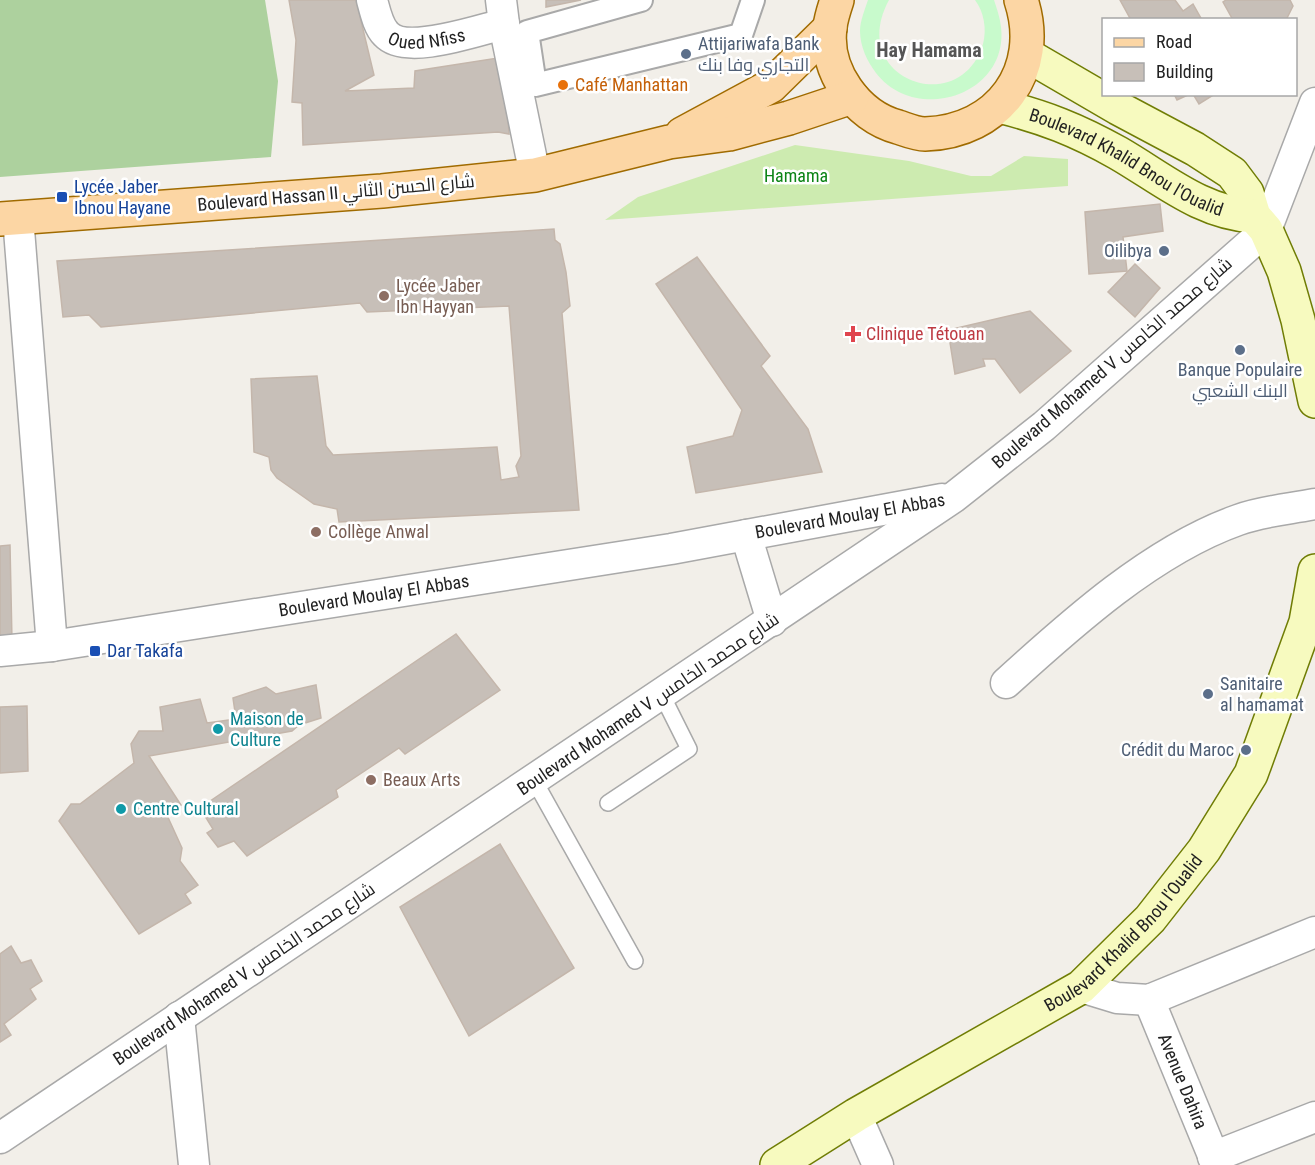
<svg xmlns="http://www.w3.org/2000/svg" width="1315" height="1165" font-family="'Roboto Condensed',Cairo,sans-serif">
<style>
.grass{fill:#cdebb0}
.forest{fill:#add19e}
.park{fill:#c8facc}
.building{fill:#c7bfb8;stroke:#c4b6ab;stroke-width:1.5}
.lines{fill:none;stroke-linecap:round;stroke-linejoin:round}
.service-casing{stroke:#a9a9a9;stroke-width:18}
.pedestrian-casing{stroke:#a9a9a9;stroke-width:26}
.minor-casing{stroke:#a9a9a9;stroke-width:33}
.secondary-casing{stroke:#707d05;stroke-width:36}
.primary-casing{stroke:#a06b00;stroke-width:36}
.service{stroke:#fff;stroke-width:15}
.pedestrian{stroke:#fff;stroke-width:22}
.minor{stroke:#fff;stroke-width:30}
.secondary{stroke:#f7fabf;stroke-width:33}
.primary{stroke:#fcd6a4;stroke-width:33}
.service-dot{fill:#5c6f8a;stroke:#fff;stroke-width:2}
.food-dot{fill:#e8710a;stroke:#fff;stroke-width:2}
.transit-dot{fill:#1a4fb4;stroke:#fff;stroke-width:2}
.education-dot{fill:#8d6e63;stroke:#fff;stroke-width:2}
.health-dot{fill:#e0444e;stroke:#fff;stroke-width:2}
.culture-dot{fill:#0f9aa8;stroke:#fff;stroke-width:2}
.labels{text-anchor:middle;stroke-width:5;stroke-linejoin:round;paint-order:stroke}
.street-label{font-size:18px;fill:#222;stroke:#fff}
.service-label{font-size:18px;fill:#4e5e75;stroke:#fff;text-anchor:start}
.food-label{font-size:18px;fill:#c56008;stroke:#fff;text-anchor:start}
.park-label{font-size:18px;fill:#0c8416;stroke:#fff}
.transit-label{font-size:18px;fill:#164399;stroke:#fff;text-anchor:start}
.education-label{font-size:18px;fill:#785e54;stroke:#fff;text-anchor:start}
.health-label{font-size:18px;fill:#be3a42;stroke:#fff;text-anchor:start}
.culture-label{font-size:18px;fill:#0d838f;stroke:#fff;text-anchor:start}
.neighbourhood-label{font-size:20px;font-weight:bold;fill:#555;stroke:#fff}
</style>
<rect width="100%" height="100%" fill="#f2efe9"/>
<polygon class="grass" points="795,145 909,161 971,176 991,176 1024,156 1068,159 1068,186 605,220 638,197"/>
<polygon class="forest" points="0,0 265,0 278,81 271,157 0,177"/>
<path class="park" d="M 868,0 L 889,0 C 846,79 960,120 983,44 C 987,29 984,12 975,0 L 994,0 C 997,9 1000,18 1001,27 C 1009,95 916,125 876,73 C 867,61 860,46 860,31 C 860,21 865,9 868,0 Z"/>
<g class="building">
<polygon points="289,0 356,0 374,75 345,91 414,88 415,71 504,57 509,134 498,132 303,145 302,103 292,102 296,40"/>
<polygon points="546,0 581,0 546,7"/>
<polygon points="1120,0 1175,0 1183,11 1193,4 1202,20 1131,20"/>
<polygon points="1226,0 1290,0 1293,6 1286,20 1233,20 1223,2"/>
<polygon points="1174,94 1190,94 1177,100"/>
<polygon points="1193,94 1215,94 1199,104"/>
<polygon points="1160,204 1163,231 1123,237 1127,271 1089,274 1085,212"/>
<polygon points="554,229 555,240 560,244 566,272 570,306 562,313 579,510 339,522 337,509 314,504 277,478 271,470 269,457 254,452 251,379 317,376 326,446 333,455 497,447 501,480 519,477 516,466 521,456 509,306 367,312 360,303 101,327 89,315 63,317 57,261"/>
<polygon points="697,257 770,356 761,366 808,429 822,472 696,493 687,447 733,436 742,410 656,284"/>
<polygon points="1135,264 1160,288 1135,317 1108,292"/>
<polygon points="1030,311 1071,351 1020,393 995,359 983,359 985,366 955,374 948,330"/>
<polygon points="10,545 12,641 0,641 0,546"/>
<polygon points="456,634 500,690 405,754 399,748 336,790 338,797 247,856 234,841 218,847 207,833 213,829 200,808"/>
<polygon points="316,685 321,718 299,725 292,731 149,756 181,805 166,813 182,848 180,861 198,885 185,894 191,903 139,934 59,821 71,804 80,804 134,763 131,744 139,731 163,731 160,707 200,699 207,723 236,719 233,698 266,687 276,694"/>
<polygon points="27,706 28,771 0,773 0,707"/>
<polygon points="500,844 574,968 469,1036 400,907"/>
<polygon points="11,946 21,963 31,960 42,981 30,989 36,999 4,1024 11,1035 0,1042 0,954"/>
</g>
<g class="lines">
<defs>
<g id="service">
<polyline points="534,780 635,961"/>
<polyline points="608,803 689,749 662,695"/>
</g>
<polyline id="pedestrian" points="641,0 527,32 535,85 741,35 753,0"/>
<g id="minor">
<path id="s1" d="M 372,0 C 375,11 378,26 386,34 C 406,56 478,30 504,24"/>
<polyline points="501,0 504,24 535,175"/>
<polyline points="18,217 52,646"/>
<polyline points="746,535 772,621"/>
<path id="s2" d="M 0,651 L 52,646 L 671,549 L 942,499"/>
<path d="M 1006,683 C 1072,623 1153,550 1238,520 C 1262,511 1290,509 1315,504"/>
<polyline points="1081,987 1117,998 1149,1000 1315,932"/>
<path id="s3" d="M 1149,1000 L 1217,1165"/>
<polyline points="179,1017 194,1165"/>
<polyline points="856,1115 878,1165"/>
<polyline points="0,1138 954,497 1044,426 1266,230 1315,103"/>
<polyline points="1213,1157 1315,1117"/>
</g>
<g id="secondary">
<polyline points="1027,55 1118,108 1195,149 1232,173 1247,193 1254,216 1266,230 1284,271 1298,320 1315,401"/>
<path id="s4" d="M 999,106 C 1044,117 1077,130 1118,153 C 1163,179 1201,213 1254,216"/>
<path id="s5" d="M 777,1165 L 856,1115 L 1081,987 L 1150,919 L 1204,850 L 1251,774 L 1306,622 L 1315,571"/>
</g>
<g id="primary">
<path d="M 837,0 C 834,9 831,18 830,27 C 824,71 857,116 898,127 C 907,130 916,134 925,134 C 999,132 1044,70 1021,0"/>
<polyline points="682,134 771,86 830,28"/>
<polyline points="0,219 382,191 535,175 669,142 729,134 789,118 852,97"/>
</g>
</defs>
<use href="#service" class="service-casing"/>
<use href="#pedestrian" class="pedestrian-casing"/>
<use href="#minor" class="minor-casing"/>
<use href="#secondary" class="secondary-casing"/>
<use href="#primary" class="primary-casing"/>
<use href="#service" class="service"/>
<use href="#pedestrian" class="pedestrian"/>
<use href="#minor" class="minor"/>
<use href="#secondary" class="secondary"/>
<use href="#primary" class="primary"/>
</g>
<g class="service-dot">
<circle cx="686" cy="54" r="6"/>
<circle cx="1164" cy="251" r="6"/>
<circle cx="1240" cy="350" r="6"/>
<circle cx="1208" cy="694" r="6"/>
<circle cx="1246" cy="750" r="6"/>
</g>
<circle class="food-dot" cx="563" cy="85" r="6"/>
<g class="transit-dot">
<rect x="56" y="191" width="12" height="12" rx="3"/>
<rect x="89" y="645" width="12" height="12" rx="3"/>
</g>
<g class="education-dot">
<circle cx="384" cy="296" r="6"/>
<circle cx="316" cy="532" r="6"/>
<circle cx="371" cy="780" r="6"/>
</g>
<path class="health-dot" d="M850 325h6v6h6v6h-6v6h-6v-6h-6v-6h6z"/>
<g class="culture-dot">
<circle cx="218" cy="729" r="6"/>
<circle cx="121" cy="809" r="6"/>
</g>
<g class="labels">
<g class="street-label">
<text dy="6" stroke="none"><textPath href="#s1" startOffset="80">Oued Nfiss</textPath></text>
<text dy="6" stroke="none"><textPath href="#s4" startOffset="140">Boulevard Khalid Bnou l'Oualid</textPath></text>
<text transform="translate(336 193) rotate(-5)" y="6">Boulevard Hassan II شارع الحسن الثاني</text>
<text transform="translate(1112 363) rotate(-41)" y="6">Boulevard Mohamed V شارع محمد الخامس</text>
<text transform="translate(850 516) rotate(-10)" y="6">Boulevard Moulay El Abbas</text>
<text dy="6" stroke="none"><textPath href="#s2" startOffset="378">Boulevard Moulay El Abbas</textPath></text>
<text transform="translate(648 704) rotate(-34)" y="6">Boulevard Mohamed V شارع محمد الخامس</text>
<text dy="6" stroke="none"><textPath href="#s5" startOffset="420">Boulevard Khalid Bnou l'Oualid</textPath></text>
<text transform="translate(244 974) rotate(-34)" y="6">Boulevard Mohamed V شارع محمد الخامس</text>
<text dy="6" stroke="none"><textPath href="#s3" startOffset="88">Avenue Dahira</textPath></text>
</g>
<g class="service-label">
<text x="698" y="50">Attijariwafa Bank<tspan x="698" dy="21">التجاري وفا بنك</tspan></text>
<text x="1152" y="257" text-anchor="end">Oilibya</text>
<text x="1240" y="376" text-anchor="middle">Banque Populaire<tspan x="1240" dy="21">البنك الشعبي</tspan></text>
<text x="1220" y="690">Sanitaire<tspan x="1220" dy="21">al hamamat</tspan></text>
<text x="1234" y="756" text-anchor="end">Crédit du Maroc</text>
</g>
<g class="food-label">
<text x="575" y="91">Café Manhattan</text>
</g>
<g class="park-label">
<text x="796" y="182">Hamama</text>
</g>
<g class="transit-label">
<text x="74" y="193">Lycée Jaber<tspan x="74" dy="21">Ibnou Hayane</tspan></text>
<text x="107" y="657">Dar Takafa</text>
</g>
<g class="education-label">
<text x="396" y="292">Lycée Jaber<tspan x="396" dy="21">Ibn Hayyan</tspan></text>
<text x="328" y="538">Collège Anwal</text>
<text x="383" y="786">Beaux Arts</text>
</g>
<g class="health-label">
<text x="866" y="340">Clinique Tétouan</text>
</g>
<g class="culture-label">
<text x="230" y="725">Maison de<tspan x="230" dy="21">Culture</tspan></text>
<text x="133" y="815">Centre Cultural</text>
</g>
<g class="neighbourhood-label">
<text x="929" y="57">Hay Hamama</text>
</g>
</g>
<rect x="1102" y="18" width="195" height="78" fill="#ffffff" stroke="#a7a7a7" stroke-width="1.5"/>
<rect x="1114" y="38" width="30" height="9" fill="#fcd6a4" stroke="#a7a7a7" stroke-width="1.5"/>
<text x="1156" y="48" font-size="18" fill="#222222">Road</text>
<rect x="1114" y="63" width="30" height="18" fill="#c7bfb8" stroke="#a7a7a7" stroke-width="1.5"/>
<text x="1156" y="78" font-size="18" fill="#222222">Building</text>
</svg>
